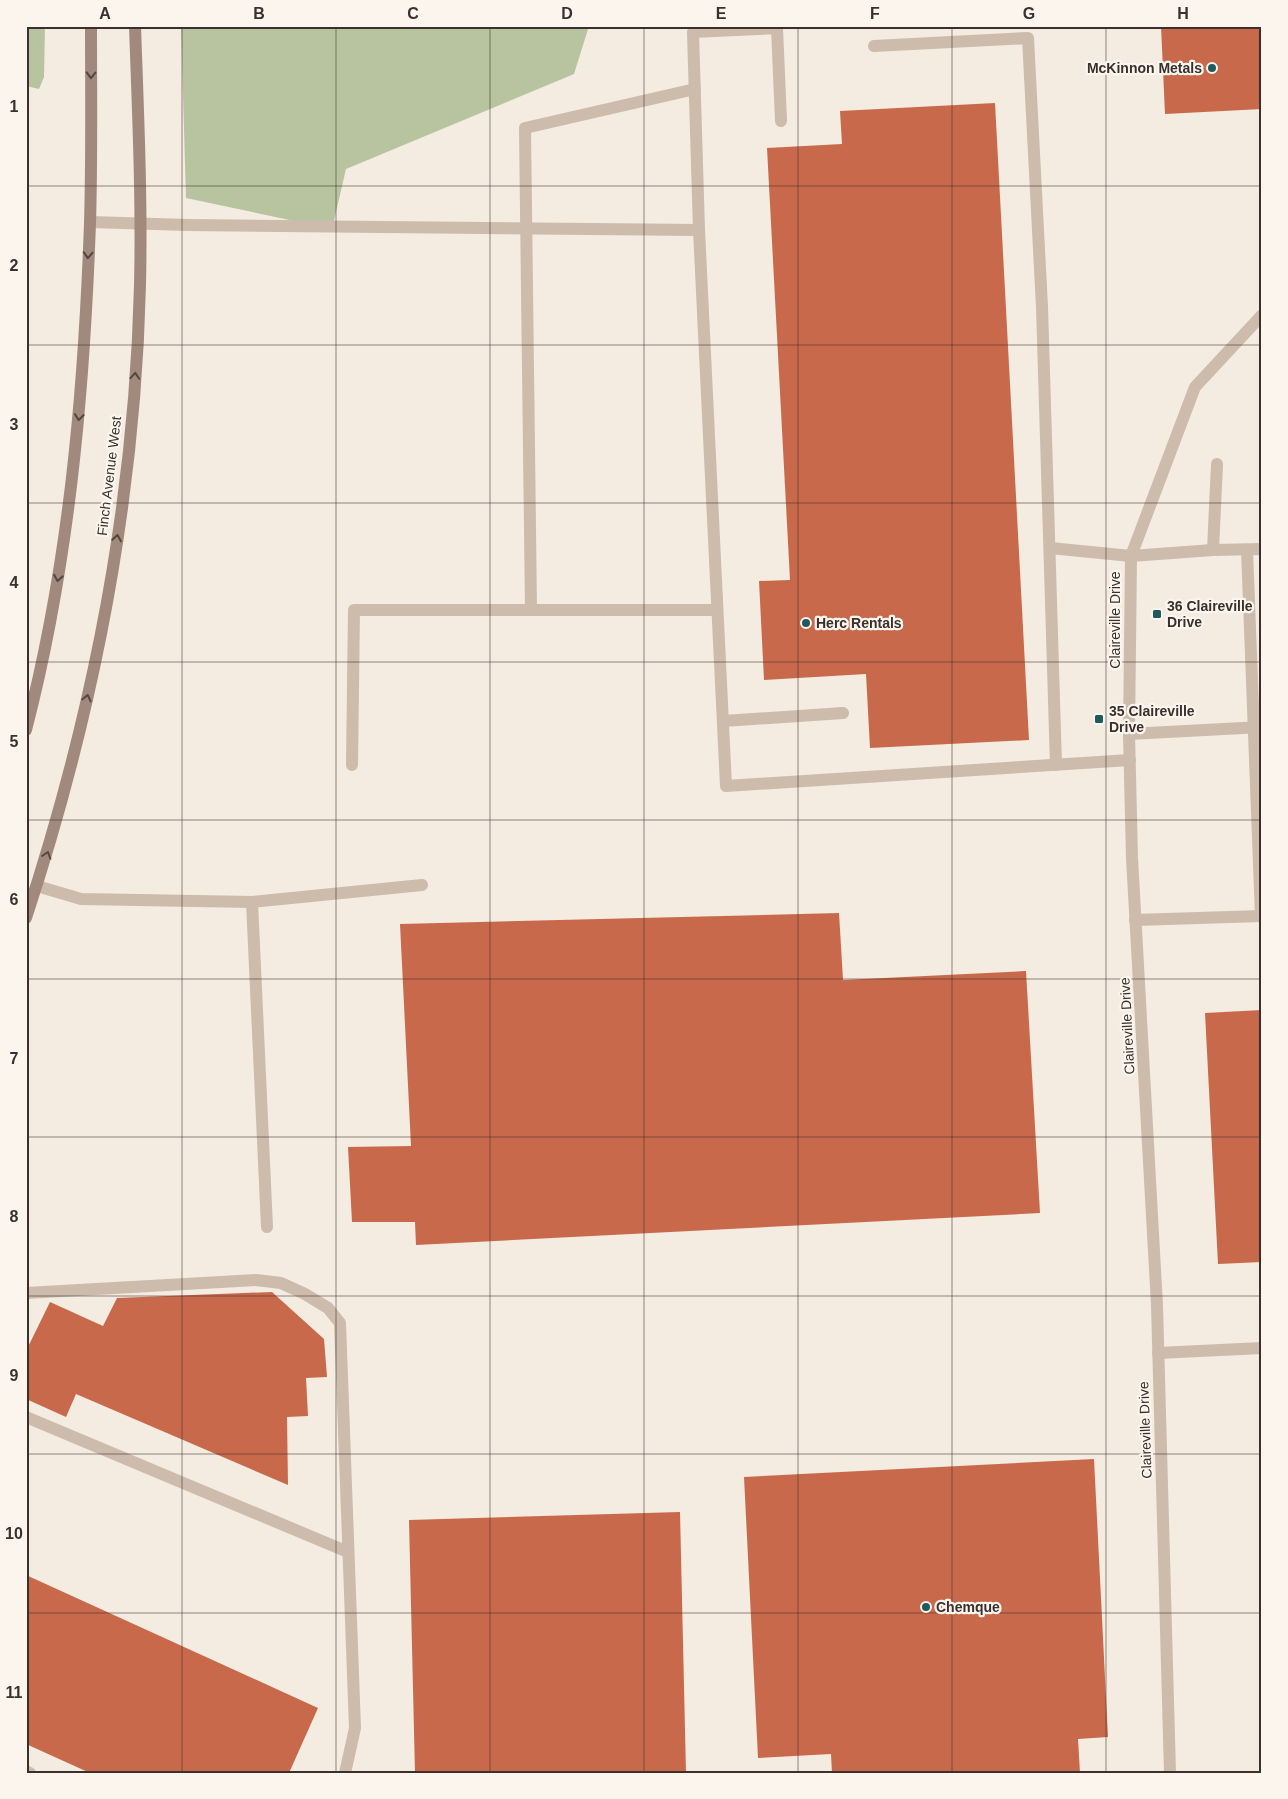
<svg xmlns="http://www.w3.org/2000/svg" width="1288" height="1799" font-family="Helvetica,sans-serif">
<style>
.green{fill:#b8c4a0}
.building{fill:#c8694b}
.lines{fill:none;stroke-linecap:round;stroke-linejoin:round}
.service{stroke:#cdbbac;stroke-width:12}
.minor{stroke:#cdbbac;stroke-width:12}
.secondary{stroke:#a18a7d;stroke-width:12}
.oneway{stroke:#544640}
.grid{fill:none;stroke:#3b302b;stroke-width:1;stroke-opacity:0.55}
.poi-dot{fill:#1f5a5e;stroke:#fbf5ee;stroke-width:2}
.labels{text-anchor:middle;stroke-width:4.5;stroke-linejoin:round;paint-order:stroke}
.poi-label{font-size:14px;font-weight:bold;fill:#3b302b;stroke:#fbf5ee;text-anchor:start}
.street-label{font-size:14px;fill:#3b302b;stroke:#fbf5ee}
.neatline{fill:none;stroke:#3b302b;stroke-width:2}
.grid-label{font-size:16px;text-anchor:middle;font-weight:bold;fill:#3b302b}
</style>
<rect width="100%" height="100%" fill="#f4ebe1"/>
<g class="green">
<polygon points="26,26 45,26 44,77 39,89 26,86"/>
<polygon points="181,26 589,26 574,74 346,169 332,229 186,198"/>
</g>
<g class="building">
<polygon points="1161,26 1262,26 1262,109 1165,114"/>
<polygon points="995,103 1029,740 870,748 866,674 764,680 759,581 790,580 767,148 842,144 840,111"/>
<polygon points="839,913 843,980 1026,971 1040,1213 416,1245 415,1222 352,1222 348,1147 411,1146 400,924"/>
<polygon points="1262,1010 1262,1262 1218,1264 1205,1013"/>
<polygon points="272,1292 324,1339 327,1377 306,1378 308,1416 287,1417 288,1485 76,1394 66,1417 26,1399 26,1351 50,1302 103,1326 117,1298"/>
<polygon points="1094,1459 1108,1737 1078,1739 1080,1773 832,1773 831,1754 758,1758 744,1477"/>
<polygon points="680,1512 686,1773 415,1773 409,1520"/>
<polygon points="26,1575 318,1708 289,1773 90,1773 26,1744"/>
</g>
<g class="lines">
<g class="service">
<polyline points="874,46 1028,38 1042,307 1056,765"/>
<polyline points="781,121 777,28 693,32 699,230 726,786 1130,760"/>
<polyline points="90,222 188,225 699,230"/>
<polyline points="1050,548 1131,556 1213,550 1262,549"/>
<polyline points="1213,550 1217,464"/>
<polyline points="1247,550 1261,916"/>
<polyline points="531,610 525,128 695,89"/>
<polyline points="723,721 843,713"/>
<polyline points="1129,734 1262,727"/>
<polyline points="352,765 354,610 717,610"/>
<polyline points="37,886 81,899 252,902 422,885"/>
<polyline points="252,902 267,1227"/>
<polyline points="1135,920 1262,916"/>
<polyline points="26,1293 256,1280 281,1283 305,1294 328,1308 340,1323 355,1728 345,1773"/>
<polyline points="1158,1353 1262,1348"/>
<polyline points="26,1417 348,1552"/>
<polyline points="26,1771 30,1773"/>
</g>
<polyline class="minor" points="1170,1773 1157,1305 1132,858 1129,734 1131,556 1195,387 1262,315"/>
<g class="secondary">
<path d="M 26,730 C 69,564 84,394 90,223 C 92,158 91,92 91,26"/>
<path d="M 26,918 C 93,714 135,500 140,285 C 142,199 138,112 135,26"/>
</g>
</g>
<defs><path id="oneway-chevron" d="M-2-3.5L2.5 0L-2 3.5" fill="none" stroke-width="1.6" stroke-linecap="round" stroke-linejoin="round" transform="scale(1.25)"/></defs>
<g class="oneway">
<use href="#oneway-chevron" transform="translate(91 75) rotate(91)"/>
<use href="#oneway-chevron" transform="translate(88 255) rotate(93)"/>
<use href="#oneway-chevron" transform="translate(135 376) rotate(-86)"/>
<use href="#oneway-chevron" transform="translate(79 417) rotate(96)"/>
<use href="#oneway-chevron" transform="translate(117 538) rotate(-81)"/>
<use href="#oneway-chevron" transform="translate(58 578) rotate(99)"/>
<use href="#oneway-chevron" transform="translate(87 698) rotate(-77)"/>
<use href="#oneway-chevron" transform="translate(47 855) rotate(-72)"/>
</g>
<path class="grid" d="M 182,26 L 182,1773M 336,26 L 336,1773M 490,26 L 490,1773M 644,26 L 644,1773M 798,26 L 798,1773M 952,26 L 952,1773M 1106,26 L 1106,1773M 26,186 L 1262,186M 26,345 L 1262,345M 26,503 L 1262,503M 26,662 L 1262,662M 26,820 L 1262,820M 26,979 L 1262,979M 26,1137 L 1262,1137M 26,1296 L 1262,1296M 26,1454 L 1262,1454M 26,1613 L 1262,1613"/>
<g class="poi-dot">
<circle cx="1212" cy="68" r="5"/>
<rect x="1152" y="609" width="10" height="10" rx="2.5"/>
<circle cx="806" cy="623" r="5"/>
<rect x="1094" y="714" width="10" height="10" rx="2.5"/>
<circle cx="926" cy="1607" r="5"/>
</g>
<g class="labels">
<g class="poi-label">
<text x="1202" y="73" text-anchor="end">McKinnon Metals</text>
<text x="1167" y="611">36 Claireville<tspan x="1167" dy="16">Drive</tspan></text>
<text x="816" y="628">Herc Rentals</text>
<text x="1109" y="716">35 Claireville<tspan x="1109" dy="16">Drive</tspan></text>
<text x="936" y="1612">Chemque</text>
</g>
<g class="street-label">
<text transform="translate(109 476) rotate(-83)" y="5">Finch Avenue West</text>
<text transform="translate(1115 620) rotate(-90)" y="5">Claireville Drive</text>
<text transform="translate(1127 1026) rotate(-93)" y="5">Claireville Drive</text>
<text transform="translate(1145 1430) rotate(-92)" y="5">Claireville Drive</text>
</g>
</g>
<rect width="1288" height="1799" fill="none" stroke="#fbf5ee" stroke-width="55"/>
<rect x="28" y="28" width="1232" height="1744" class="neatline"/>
<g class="grid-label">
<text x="105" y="19">A</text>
<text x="259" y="19">B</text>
<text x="413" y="19">C</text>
<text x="567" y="19">D</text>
<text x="721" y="19">E</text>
<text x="875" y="19">F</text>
<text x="1029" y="19">G</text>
<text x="1183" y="19">H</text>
<text x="14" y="112">1</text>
<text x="14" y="271">2</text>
<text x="14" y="430">3</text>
<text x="14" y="588">4</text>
<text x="14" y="747">5</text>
<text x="14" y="905">6</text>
<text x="14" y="1064">7</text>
<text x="14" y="1222">8</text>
<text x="14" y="1381">9</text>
<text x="14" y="1539">10</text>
<text x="14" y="1698">11</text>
</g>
</svg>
